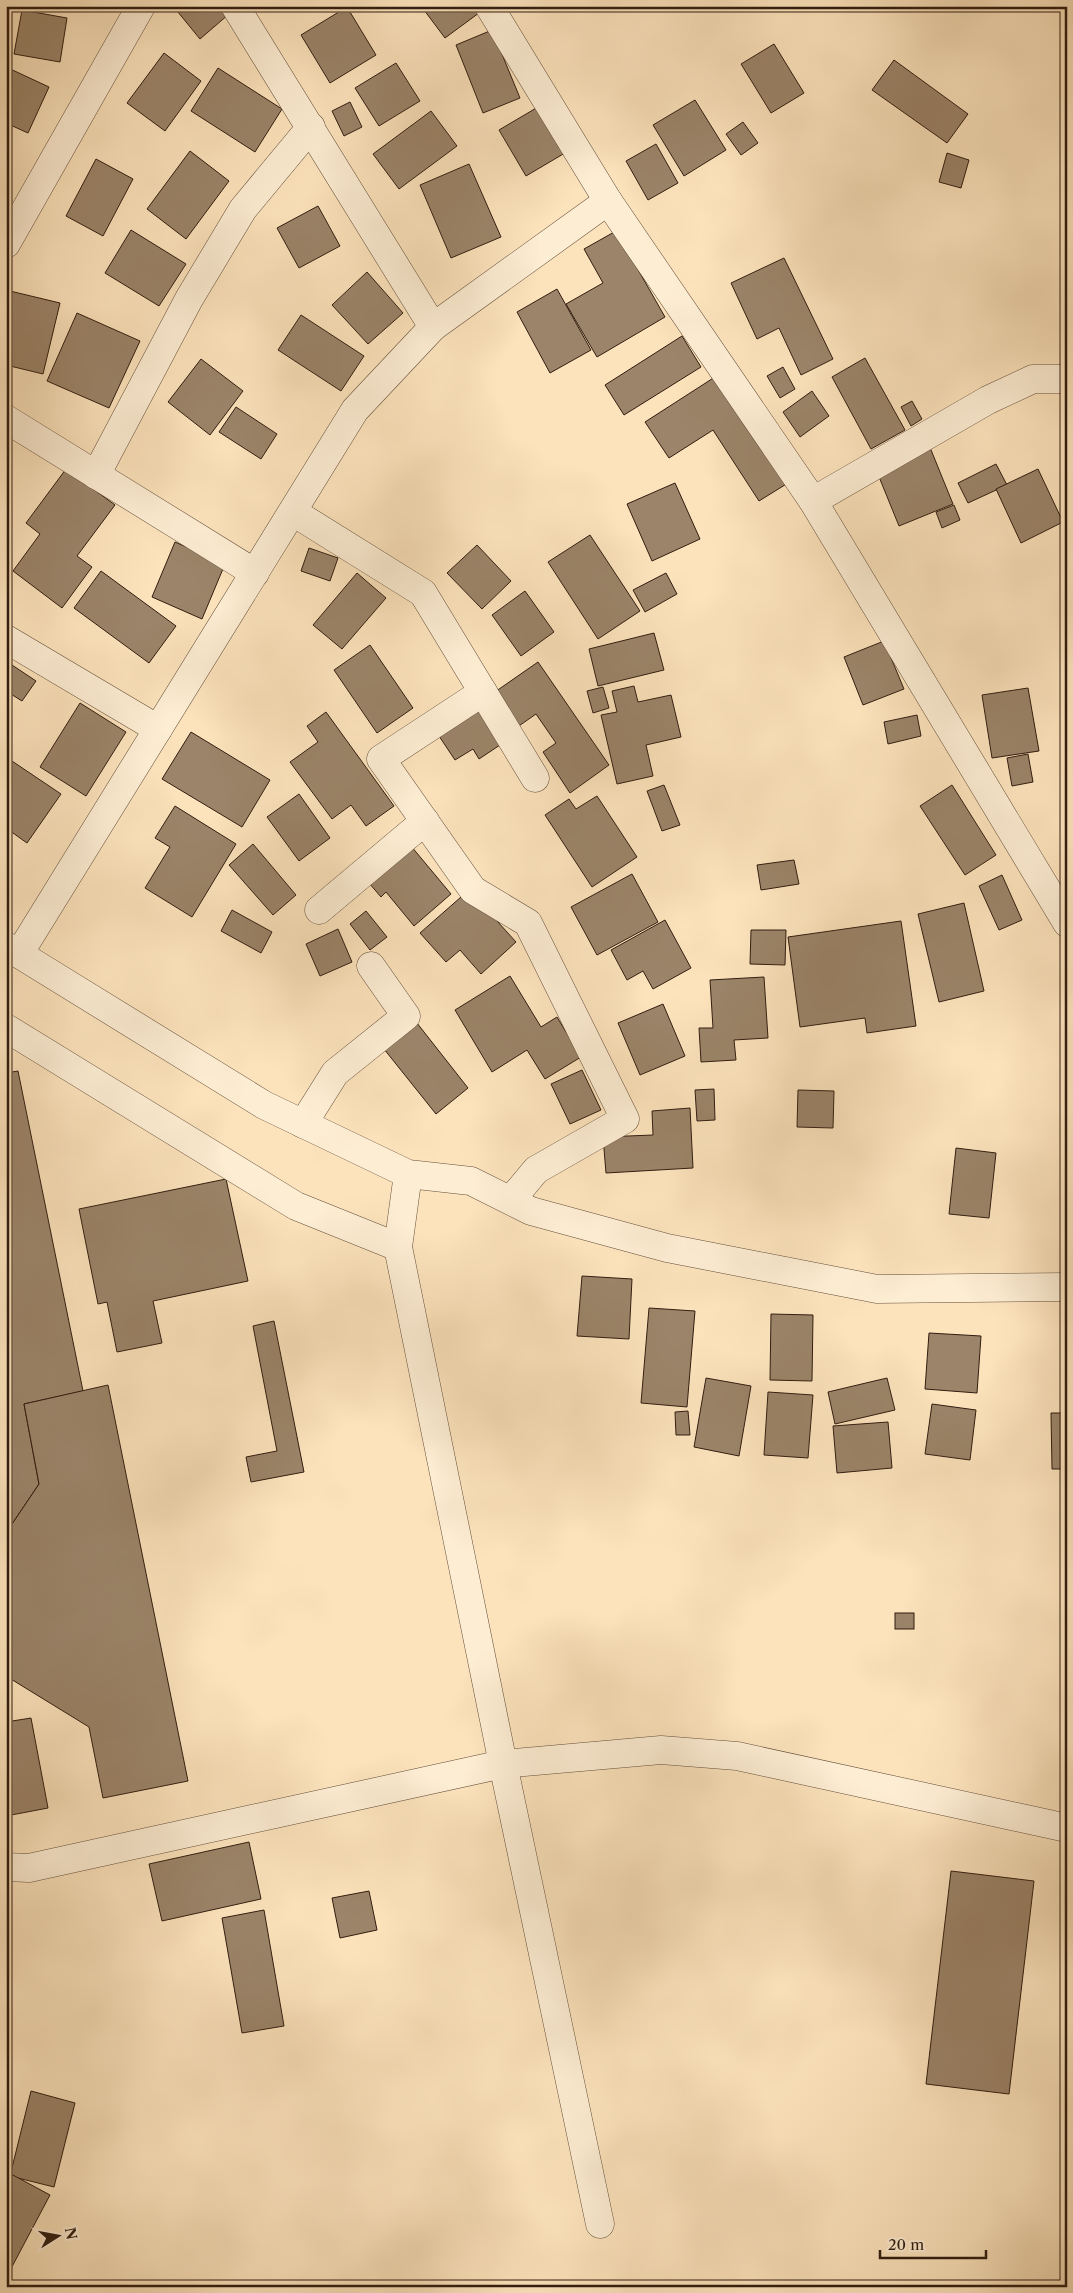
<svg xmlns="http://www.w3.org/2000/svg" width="1073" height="2293" font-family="'Libre Caslon Text',serif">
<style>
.building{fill:#9b8469;stroke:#311d10}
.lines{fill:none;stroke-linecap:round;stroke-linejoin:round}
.minor-casing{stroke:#644e3b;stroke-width:29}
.minor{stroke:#fdedd3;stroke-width:28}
</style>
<rect width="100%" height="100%" fill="#fce3bc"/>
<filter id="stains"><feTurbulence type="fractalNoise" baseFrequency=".004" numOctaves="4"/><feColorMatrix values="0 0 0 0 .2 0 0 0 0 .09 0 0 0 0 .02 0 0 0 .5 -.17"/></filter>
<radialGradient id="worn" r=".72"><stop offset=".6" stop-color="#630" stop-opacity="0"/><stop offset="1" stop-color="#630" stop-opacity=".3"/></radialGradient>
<g class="building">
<polygon points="6,6 12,6 8,20 6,19"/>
<polygon points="173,6 223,6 229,14 200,39"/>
<polygon points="421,6 481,6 483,10 445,38"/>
<polygon points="347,7 376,55 330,83 301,35"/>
<polygon points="22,10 67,18 60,62 14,54"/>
<polygon points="492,30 520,98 483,113 456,45"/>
<polygon points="774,44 804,93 771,113 741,64"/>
<polygon points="164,53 201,81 165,131 127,103"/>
<polygon points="894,60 968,114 947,143 872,90"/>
<polygon points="396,63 420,101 379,126 355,88"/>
<polygon points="6,67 49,87 28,133 6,123"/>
<polygon points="218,68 282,109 255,152 191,111"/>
<polygon points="695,100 726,150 684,176 653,125"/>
<polygon points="350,102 362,127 344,136 332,111"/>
<polygon points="543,104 570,150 526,176 499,130"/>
<polygon points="431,111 457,146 399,189 373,154"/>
<polygon points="743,122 758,143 741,155 726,134"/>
<polygon points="656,144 678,183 648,200 626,161"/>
<polygon points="190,151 229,181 186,239 147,209"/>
<polygon points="947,153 969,160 961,188 939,182"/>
<polygon points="96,159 133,179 103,236 66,216"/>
<polygon points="469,164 501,237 451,258 420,185"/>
<polygon points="318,206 340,246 299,268 277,228"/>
<polygon points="131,230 186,264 159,306 105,273"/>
<polygon points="616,231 665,317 597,357 566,304 603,283 584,249"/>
<polygon points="784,258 833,359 801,375 779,328 757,339 731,283"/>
<polygon points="367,272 403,313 368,344 332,305"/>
<polygon points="557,289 591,350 550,373 517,312"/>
<polygon points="10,291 60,303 43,374 6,365 6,306"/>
<polygon points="77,313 140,341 109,408 47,381"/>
<polygon points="301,315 364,356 341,391 278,350"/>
<polygon points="682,336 701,367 624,415 605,385"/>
<polygon points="865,358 905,430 871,449 832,377"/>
<polygon points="201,359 243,391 210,435 168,402"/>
<polygon points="783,367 795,389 780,398 767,376"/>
<polygon points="718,375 788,483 759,501 713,430 669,458 645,422"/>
<polygon points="812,391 829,416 800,437 783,412"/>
<polygon points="912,401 922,419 911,426 901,407"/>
<polygon points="236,407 277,434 261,459 219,432"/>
<polygon points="929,445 953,504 899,526 875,467"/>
<polygon points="996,464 1007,485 968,503 958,483"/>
<polygon points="66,469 115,505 77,556 92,567 62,608 13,571 40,534 26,523"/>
<polygon points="1038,469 1063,522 1021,543 996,489"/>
<polygon points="675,483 700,539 652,561 627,504"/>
<polygon points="954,505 960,520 942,528 936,512"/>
<polygon points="590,535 640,611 598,639 548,562"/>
<polygon points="175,542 225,564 202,619 152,597"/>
<polygon points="477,545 511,581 482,609 447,573"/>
<polygon points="309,548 338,558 330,581 301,571"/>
<polygon points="101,571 176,626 149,663 74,608"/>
<polygon points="357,573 386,598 342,649 313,625"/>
<polygon points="666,573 677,594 645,612 633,590"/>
<polygon points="525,591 554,632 521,656 492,615"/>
<polygon points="654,633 664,670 598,686 589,649"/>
<polygon points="884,641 904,689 863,705 844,657"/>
<polygon points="370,645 413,708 377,733 334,670"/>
<polygon points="6,661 36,681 22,701 6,691"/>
<polygon points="538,662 609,765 570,793 543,752 556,743 536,714 516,728 492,694"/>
<polygon points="634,686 638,702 671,695 681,737 646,745 653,776 617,784 601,715 617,712 612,691"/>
<polygon points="603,687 609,708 593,713 587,691"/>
<polygon points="1028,688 1039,751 992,758 982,695"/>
<polygon points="80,703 126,732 86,796 40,767"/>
<polygon points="477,705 503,743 479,759 473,749 455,760 437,733"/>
<polygon points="326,712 394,806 366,826 351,805 332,819 290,762 318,742 307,726"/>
<polygon points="917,715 921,736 888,744 884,722"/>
<polygon points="191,732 270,780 242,827 162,779"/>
<polygon points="1028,754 1033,782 1012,786 1007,758"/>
<polygon points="6,757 61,794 27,843 6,828"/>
<polygon points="664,785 680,825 662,831 647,791"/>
<polygon points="952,785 996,855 965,875 920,806"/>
<polygon points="299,794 330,838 299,861 267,817"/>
<polygon points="597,796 637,857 592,887 545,815 569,799 576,809"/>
<polygon points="175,806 236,844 192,917 145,888 170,847 155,838"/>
<polygon points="406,840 451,894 414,926 386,892 381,897 363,876"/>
<polygon points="253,844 296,895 273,915 229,865"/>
<polygon points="794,860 799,884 761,890 757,865"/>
<polygon points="632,874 658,922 597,955 571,907"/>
<polygon points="1002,875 1022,920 999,930 979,886"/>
<polygon points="469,890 516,942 481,974 460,950 446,962 420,933"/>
<polygon points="964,903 984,991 939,1002 918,914"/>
<polygon points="232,910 272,932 261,953 221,931"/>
<polygon points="366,911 387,937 370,950 350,924"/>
<polygon points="665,920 691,968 653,989 643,971 627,980 611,950"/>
<polygon points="901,921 916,1026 867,1033 865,1018 800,1027 788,937"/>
<polygon points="338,929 352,962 320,976 306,944"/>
<polygon points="751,930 786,930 785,965 750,964"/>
<polygon points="510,976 541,1027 557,1017 581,1057 545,1079 527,1050 492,1072 455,1010"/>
<polygon points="764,977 768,1038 734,1040 736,1060 701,1062 699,1028 713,1028 710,980"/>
<polygon points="663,1004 685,1056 640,1075 618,1023"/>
<polygon points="413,1018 468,1088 436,1114 380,1044"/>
<polygon points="582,1070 601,1110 570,1124 551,1084"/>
<polygon points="18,1071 83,1391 24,1404 39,1484 6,1533 6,1073"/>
<polygon points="714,1089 715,1120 697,1121 695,1090"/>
<polygon points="798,1090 834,1091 833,1128 797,1127"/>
<polygon points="690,1108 693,1168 606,1173 603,1137 653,1135 652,1111"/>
<polygon points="956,1148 996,1153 989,1218 949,1214"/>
<polygon points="226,1179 248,1281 153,1301 162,1343 117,1352 107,1302 98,1304 79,1209"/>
<polygon points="582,1276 632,1279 629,1339 577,1336"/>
<polygon points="649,1308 695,1311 687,1407 641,1403"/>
<polygon points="771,1314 813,1315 812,1381 770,1380"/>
<polygon points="274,1321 304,1472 251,1482 246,1457 277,1451 253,1326"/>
<polygon points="929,1333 981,1336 977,1393 925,1389"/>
<polygon points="706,1378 751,1386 739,1456 694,1447"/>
<polygon points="887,1378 895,1410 835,1424 828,1392"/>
<polygon points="108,1385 188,1781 103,1798 89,1727 6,1676 6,1533 39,1484 24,1404"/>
<polygon points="768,1392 813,1395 808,1458 764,1455"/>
<polygon points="932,1404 976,1410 970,1460 925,1454"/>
<polygon points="688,1411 690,1435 676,1435 675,1412"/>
<polygon points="1051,1413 1067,1413 1067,1469 1052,1469"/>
<polygon points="888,1422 892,1468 837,1473 833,1426"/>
<rect x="895" y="1613" width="19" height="16"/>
<polygon points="31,1718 48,1808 6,1816 6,1722"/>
<polygon points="249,1842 261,1899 162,1921 149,1864"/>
<polygon points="951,1871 1034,1881 1009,2094 926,2084"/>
<polygon points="369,1891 377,1930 340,1938 332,1898"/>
<polygon points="264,1910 284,2026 242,2033 222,1918"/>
<polygon points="31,2091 75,2103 54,2187 10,2176"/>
<polygon points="11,2174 50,2195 6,2278 6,2183"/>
</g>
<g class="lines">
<defs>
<g id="minor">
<polyline points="235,6 433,327"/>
<polyline points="489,6 608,201 813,501 1067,923"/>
<polyline points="6,244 141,6"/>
<polyline points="6,419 255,573"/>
<polyline points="96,475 189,299 243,209 311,127"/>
<polyline points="813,501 988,400 1033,379 1067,379"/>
<polyline points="293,512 423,593 535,778"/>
<polyline points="6,639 158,729"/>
<polyline points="483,692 381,759 473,890 528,923 625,1119 536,1170 511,1200"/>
<polyline points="319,910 425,821"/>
<polyline points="6,946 264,1105 408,1174 471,1181 531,1211 667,1248 877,1289 1067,1287"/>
<polyline points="19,954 355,410 433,327 608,201"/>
<polyline points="6,1028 296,1206 398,1247"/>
<polyline points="303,1124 335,1073 406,1016 371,966"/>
<polyline points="408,1174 398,1247 503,1764 600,2224"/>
<polyline points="6,1867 29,1868 503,1764 661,1750 737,1756 1067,1828"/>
</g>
</defs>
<use href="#minor" class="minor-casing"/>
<use href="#minor" class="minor"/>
</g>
<rect width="1073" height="2293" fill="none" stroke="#fce3bc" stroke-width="25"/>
<rect x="8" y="8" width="1058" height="2278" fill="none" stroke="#311d10" stroke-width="2.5"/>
<rect x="12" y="12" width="1048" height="2268" fill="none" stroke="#311d10"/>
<g transform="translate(58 2236) rotate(79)" stroke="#fdedd3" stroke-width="4" paint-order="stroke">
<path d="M0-4L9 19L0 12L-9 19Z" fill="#311d10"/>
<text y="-8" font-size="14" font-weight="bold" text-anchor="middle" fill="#311d10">N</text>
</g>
<path d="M880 2250v8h106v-8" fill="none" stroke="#311d10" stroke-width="2.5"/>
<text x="888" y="2250" font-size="15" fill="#311d10" stroke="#fdedd3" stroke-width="4" paint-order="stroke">20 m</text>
<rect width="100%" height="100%" filter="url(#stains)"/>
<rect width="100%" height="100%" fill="url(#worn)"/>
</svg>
